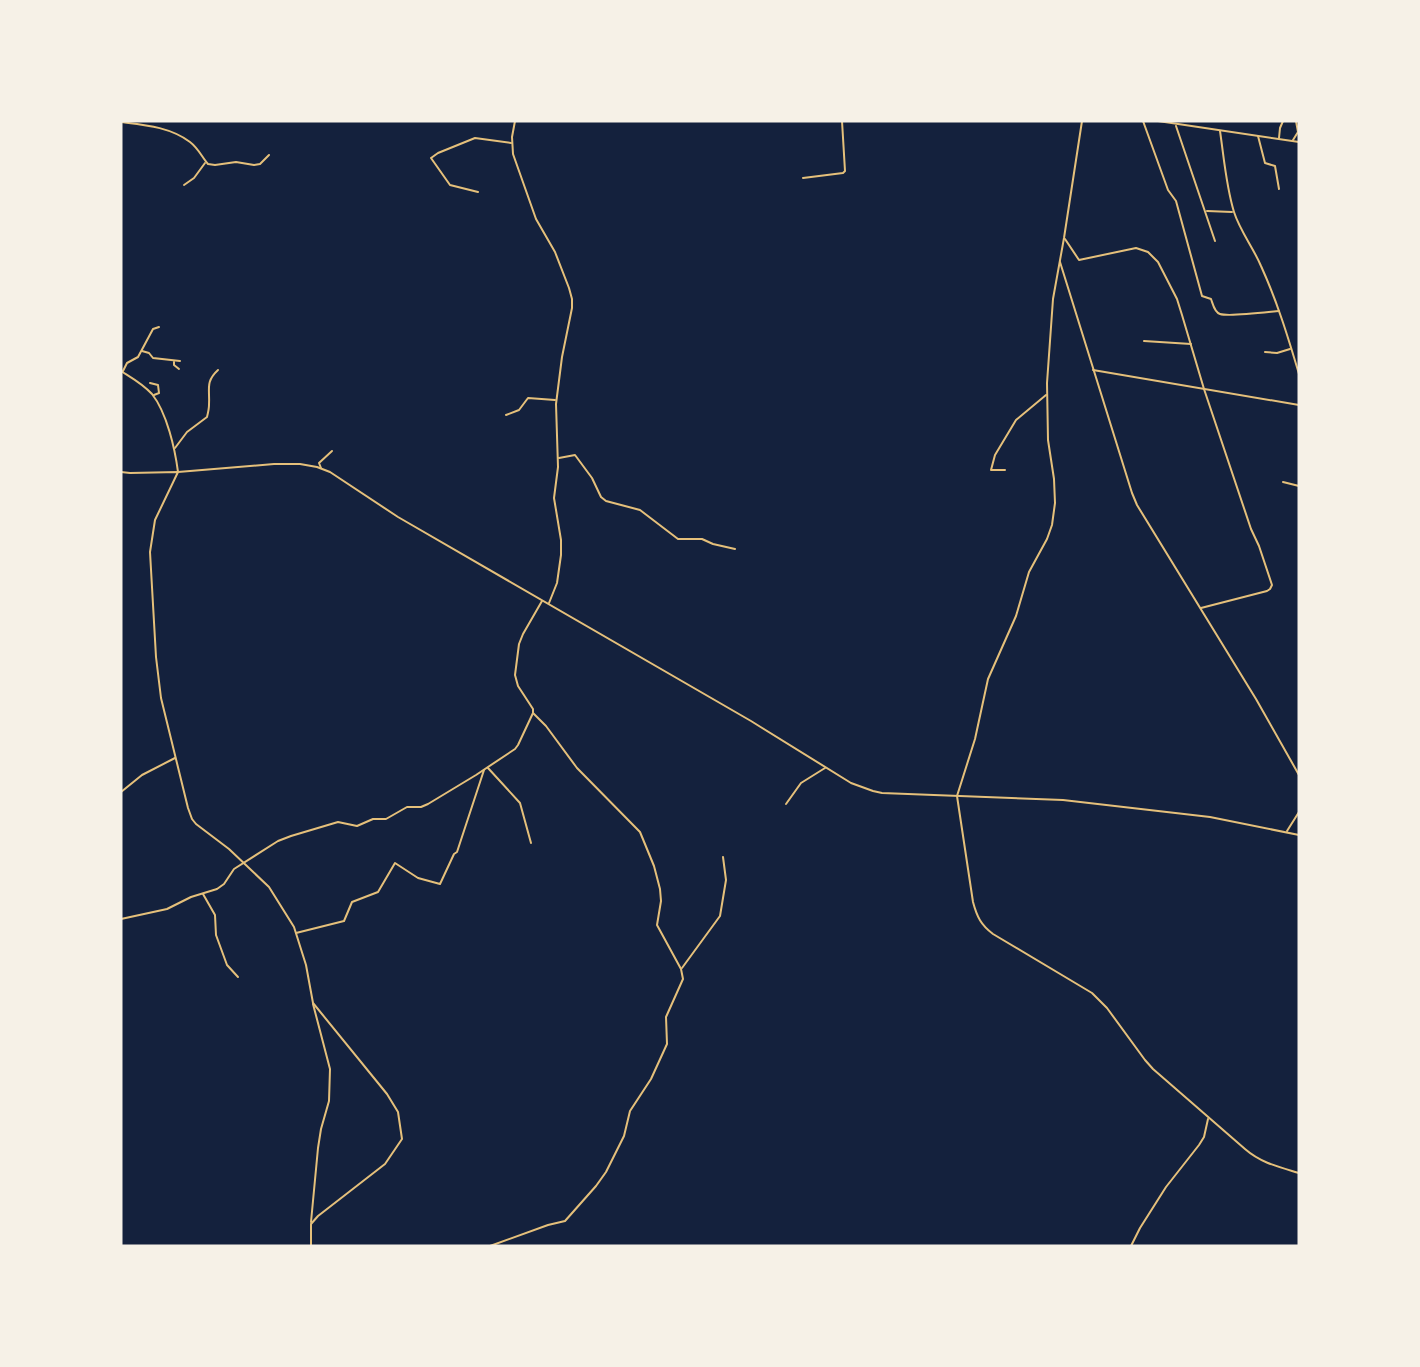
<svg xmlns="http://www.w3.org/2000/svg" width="1420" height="1367" font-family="Helvetica,sans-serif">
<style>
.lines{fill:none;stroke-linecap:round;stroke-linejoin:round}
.minor{stroke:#e5c07b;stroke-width:2}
.tertiary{stroke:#e5c07b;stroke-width:2}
</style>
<rect width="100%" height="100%" fill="#14213d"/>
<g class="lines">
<g class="minor">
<polyline points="515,121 512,137 513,154 536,219 555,252 569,288 572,299 572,308 562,357 556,404 558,467 554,498 561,540 561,555 557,583 549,603"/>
<path d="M 1143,121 L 1168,190 L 1176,201 L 1202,296 L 1211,299 C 1213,304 1214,312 1220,314 C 1229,317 1268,312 1279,311"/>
<polyline points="1158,121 1299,142"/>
<path d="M 121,122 C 145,125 170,127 190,142 C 198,148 202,157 208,164 L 215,165 L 236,162 L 254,165 L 260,164 L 269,155"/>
<polyline points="1176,126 1215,241"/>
<path d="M 1220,131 C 1224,158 1226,186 1234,212 C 1240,231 1253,247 1261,266 C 1277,301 1288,337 1299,374"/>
<polyline points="1258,136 1265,163 1275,166 1279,189"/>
<polyline points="1279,138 1280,128 1283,121"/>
<polyline points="1293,140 1298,132 1296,121"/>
<polyline points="803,178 843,173 845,171 842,121"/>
<polyline points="184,185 194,178 205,163"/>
<polyline points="478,192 450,185 431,158 438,153 475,138 511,143"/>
<polyline points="1207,211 1232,212"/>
<polyline points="1065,239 1079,260 1136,248 1148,252 1158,262 1177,299 1182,315 1204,389 1251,529 1259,546 1272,585 1270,589 1267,591 1201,608"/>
<polyline points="1060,262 1132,493 1137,505 1256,699 1299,775"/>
<polyline points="1144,341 1191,344"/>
<polyline points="142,351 149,353 153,358 180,361"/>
<polyline points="1265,352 1277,353 1290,349"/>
<polyline points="174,362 174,365 179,369"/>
<polyline points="1093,370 1299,405"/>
<path d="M 121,371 C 132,378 143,384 152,394 C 167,413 175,449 178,472 L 274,464 L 300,464 L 317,467 L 330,472 L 398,517 L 751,721 L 851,783 L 873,791 L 882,793 L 1063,800 L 1210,817 L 1299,835"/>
<polyline points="123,371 127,363 138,357 153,329 159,327"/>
<polyline points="150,383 158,385 159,393 154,395"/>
<polyline points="506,415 519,410 528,398 555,400"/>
<path d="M 175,448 L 187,432 L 207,417 C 208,413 209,409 209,405 C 210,389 205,382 218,370"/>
<polyline points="559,458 575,455 592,478 601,497 606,501 640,510 678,539 702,539 713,544 735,549"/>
<polyline points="321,468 319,463 332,451"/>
<polyline points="1005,470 991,470 995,455 1016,420 1046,395"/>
<polyline points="121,472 130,473 178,472 155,520 150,552 156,657 161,698 188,808 192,819 196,824 229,849 269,887 294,927 306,965 313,1003 387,1094 398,1112 402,1139 385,1164 318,1216 311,1224 311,1246"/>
<polyline points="1283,482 1299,486"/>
<polyline points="488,768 520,803 531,843"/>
<polyline points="121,792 142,775 175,758"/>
<polyline points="786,804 801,783 825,768"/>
<polyline points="1287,831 1299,812"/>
<polyline points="203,894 215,915 216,935 227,965 238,977"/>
<polyline points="121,919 167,909 191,897 217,889 224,884 234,869 278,841 291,836 338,822 357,826 373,819 386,819 407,807 421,807 428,804 476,775 515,749 518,745 533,713 533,709 518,686 515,675 519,644 523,634 542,601"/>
<polyline points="296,933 344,921 352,902 378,892 395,863 418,878 440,884 454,854 457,852 484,770"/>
<polyline points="682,968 720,916 726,880 723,857"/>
<polyline points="311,1222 318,1148 321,1129 329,1101 330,1069 313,1004"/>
<polyline points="490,1246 548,1225 565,1221 596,1186 606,1172 624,1136 630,1111 651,1079 667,1044 666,1017 683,979 681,969 657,925 661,901 660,889 654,866 640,832 577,768 546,726 533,713"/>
<polyline points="1131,1246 1140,1228 1166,1187 1199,1145 1204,1137 1208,1119"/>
</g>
<path class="tertiary" d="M 1082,121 L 1064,238 L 1053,299 L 1047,383 L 1048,440 L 1054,479 L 1055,503 L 1052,525 L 1047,539 L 1029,572 L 1016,616 L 988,679 L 975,739 L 957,796 L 973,902 C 977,917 981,925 993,934 L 1092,993 L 1107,1008 L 1145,1060 L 1153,1069 L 1245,1149 C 1261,1163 1279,1167 1299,1173"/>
</g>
<rect width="1420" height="1367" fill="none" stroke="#f6f1e7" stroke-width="245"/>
</svg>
